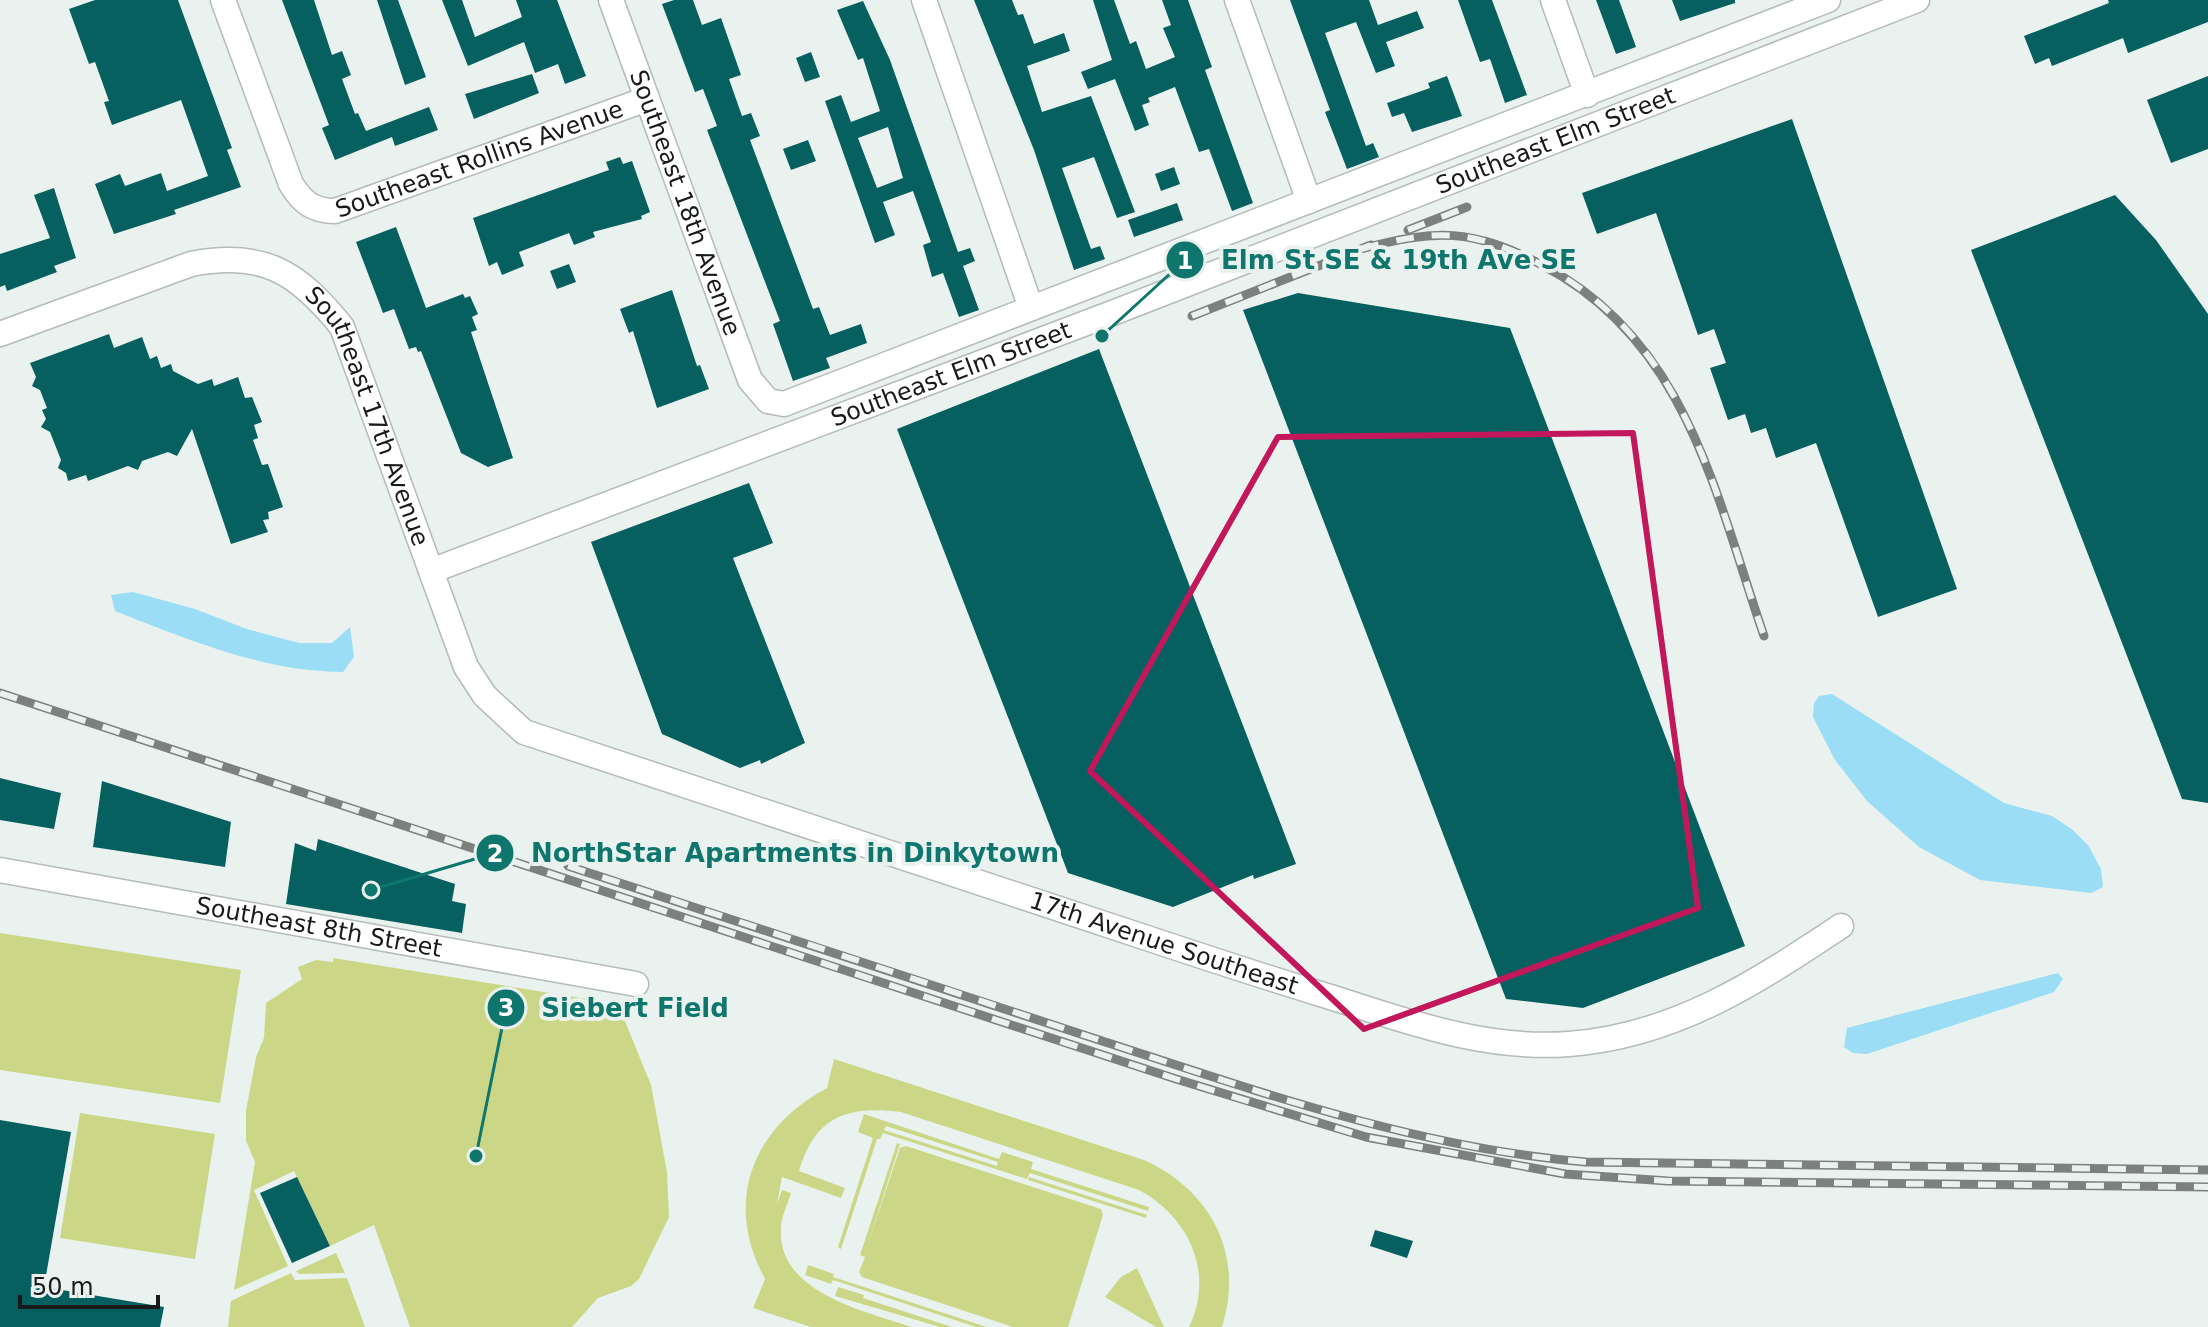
<svg xmlns="http://www.w3.org/2000/svg" width="2208" height="1327" font-family="'DejaVu Sans',sans-serif">
<style>
.green{fill:#cbd787;fill-rule:evenodd}
.water{fill:#9bddf5}
.building{fill:#076060;fill-rule:evenodd}
.lines{fill:none;stroke-linecap:round;stroke-linejoin:round}
.minor-casing{stroke:#b4bbb8;stroke-width:27}
.minor{stroke:#fff;stroke-width:24}
.rail-casing{stroke:#7c817f;stroke-width:9}
.rail{stroke:#eaf2ef;stroke-width:6;stroke-dasharray:18;stroke-linecap:butt}
.marked{fill:none;stroke:#c2185b;stroke-width:6;stroke-linejoin:round}
.labels{text-anchor:middle;stroke-width:8;stroke-linejoin:round;paint-order:stroke}
.street-label{font-size:24px;fill:#181b1a;stroke:#eaf2ef}
.leader{fill:none;stroke:#0f766e;stroke-width:3}
.callout-dot{fill:#0f766e;stroke:#eaf2ef;stroke-width:3}
.mark-label{font-size:24px;text-anchor:middle;font-weight:bold;fill:#fff}
.callout-label{font-size:26px;text-anchor:middle;font-weight:bold;fill:#0f766e;stroke:#eaf2ef;stroke-width:8;stroke-linejoin:round;paint-order:stroke}
</style>
<rect width="100%" height="100%" fill="#eaf2ef"/>
<g class="green">
<polygon points="0,933 241,970 220,1103 0,1070"/>
<polygon points="333,958 618,1004 651,1085 667,1172 669,1217 639,1279 631,1286 598,1298 572,1327 410,1327 374,1225 330,1246 294,1171 254,1190 288,1266 234,1290 255,1162 246,1141 246,1111 256,1057 264,1038 266,1003 302,979 298,967 316,960 333,962"/>
<path d="M 834,1059 L 1144,1160 C 1211,1190 1245,1255 1222,1327 L 1189,1327 C 1215,1273 1189,1217 1139,1190 L 901,1112 C 846,1105 815,1117 799,1171 L 845,1188 L 841,1198 L 782,1177 L 777,1204 L 782,1190 L 791,1193 C 788,1204 781,1217 781,1229 C 777,1293 867,1312 912,1327 L 811,1327 L 753,1308 L 765,1279 C 723,1202 752,1128 827,1088 Z"/>
<polygon points="80,1113 215,1134 195,1259 60,1238"/>
<path d="M 864,1114 L 999,1159 L 1002,1152 L 1033,1162 L 1031,1169 L 1149,1207 L 1148,1211 L 1030,1173 L 1027,1179 L 883,1133 L 880,1139 L 877,1139 L 841,1249 L 838,1247 L 873,1138 L 858,1132 ZM 886,1126 L 998,1162 L 997,1166 L 884,1130 Z"/>
<polygon points="897,1143 900,1144 866,1250 900,1148 906,1146 1101,1209 1103,1215 1068,1327 1013,1327 862,1277 859,1272 865,1257 860,1255"/>
<polygon points="1029,1177 1147,1215 1146,1218 1028,1180"/>
<polygon points="336,1253 345,1273 299,1274 296,1271"/>
<polygon points="808,1265 834,1274 833,1277 987,1327 976,1327 833,1280 831,1284 805,1275"/>
<polygon points="1137,1268 1164,1327 1156,1327 1105,1297 1121,1277"/>
<polygon points="291,1273 295,1280 347,1278 365,1327 228,1327 231,1301"/>
<polygon points="838,1287 864,1295 863,1298 952,1327 940,1327 835,1296"/>
</g>
<g class="water">
<path d="M 133,592 L 195,609 L 247,629 L 299,643 L 332,643 L 350,627 L 354,657 L 343,672 C 264,672 187,639 115,611 L 111,595 Z"/>
<polygon points="1832,694 2004,803 2052,816 2073,830 2088,845 2101,869 2103,887 2091,893 1980,880 1919,847 1867,801 1835,760 1813,717 1814,703 1819,696"/>
<polygon points="2058,973 2063,979 2054,992 1867,1054 1853,1053 1844,1047 1847,1028"/>
</g>
<g class="building">
<polygon points="95,0 178,0 232,148 227,150 241,187 174,210 176,214 114,234 95,184 120,174 125,186 161,173 167,191 208,176 181,100 112,125 104,102 109,101 95,62 89,64 69,9"/>
<polygon points="282,0 314,0 332,55 342,51 351,75 342,79 355,114 358,113 366,131 429,107 438,130 395,146 392,137 335,160 322,128 329,125"/>
<polygon points="377,0 398,0 426,77 405,85"/>
<polygon points="442,0 462,0 475,37 522,17 516,0 557,0 586,76 565,84 558,64 535,73 524,42 468,66"/>
<polygon points="674,0 693,0 702,25 721,18 741,75 729,79 742,116 751,113 760,136 750,140 813,309 819,307 830,335 861,324 867,343 826,358 830,368 793,381 773,324 780,321 707,130 717,126 703,89 695,92 662,4"/>
<polygon points="974,0 1012,0 1018,15 1023,14 1034,44 1064,33 1070,51 1027,66 1042,112 1091,96 1135,212 1117,218 1094,157 1062,168 1091,249 1100,246 1105,259 1074,270 1034,150"/>
<polygon points="1093,0 1114,0 1130,44 1136,41 1146,69 1175,57 1163,28 1171,25 1162,0 1188,0 1212,67 1205,70 1253,203 1232,211 1209,149 1199,152 1175,87 1148,98 1150,102 1142,105 1149,125 1135,131 1115,79 1088,89 1081,72 1112,60"/>
<polygon points="1290,0 1369,0 1378,25 1417,11 1424,28 1386,42 1395,66 1376,73 1356,22 1325,33 1366,146 1373,143 1379,157 1347,169 1325,112 1330,110"/>
<polygon points="1458,0 1492,0 1527,95 1505,103 1490,59 1480,62"/>
<polygon points="1596,0 1619,0 1636,47 1616,54"/>
<polygon points="1672,0 1735,0 1735,3 1680,21"/>
<polygon points="2108,0 2208,0 2208,22 2128,53 2123,38 2052,66 2049,58 2035,64 2024,36 2109,3"/>
<path d="M 863,1 L 890,60 L 958,252 L 970,248 L 975,261 L 963,266 L 979,310 L 959,317 L 943,273 L 932,277 L 923,245 L 931,242 L 913,191 L 883,202 L 895,235 L 875,243 L 825,101 L 841,95 L 851,122 L 880,111 L 863,58 L 858,60 L 837,10 ZM 888,127 L 903,178 L 877,188 L 858,138 Z"/>
<polygon points="811,52 820,77 805,82 796,58"/>
<polygon points="532,74 539,93 474,119 465,94"/>
<polygon points="1447,76 1462,116 1412,132 1404,113 1392,117 1387,103 1430,88 1428,83"/>
<polygon points="2208,76 2208,149 2171,163 2147,100"/>
<polygon points="1792,119 1957,589 1878,617 1816,443 1776,458 1766,428 1751,433 1745,414 1728,420 1710,368 1726,363 1714,329 1698,335 1656,213 1597,234 1582,193"/>
<polygon points="808,140 816,161 791,170 783,149"/>
<polygon points="620,157 623,164 632,161 650,212 641,216 642,219 593,232 595,237 574,245 569,233 519,252 524,266 502,275 497,262 489,266 473,218 609,170 606,162"/>
<polygon points="1174,167 1180,184 1161,191 1155,174"/>
<polygon points="54,188 76,258 54,266 57,272 7,291 5,285 0,287 0,254 50,238 34,195"/>
<polygon points="2115,195 2156,240 2208,314 2208,803 2182,799 1971,250"/>
<polygon points="1177,203 1183,220 1134,237 1128,220"/>
<polygon points="396,227 426,308 463,294 465,298 470,296 478,314 472,317 477,330 471,332 513,458 488,467 461,453 421,351 418,352 416,347 409,349 394,309 383,313 356,242"/>
<polygon points="569,264 576,282 557,289 550,271"/>
<polygon points="672,290 697,366 700,365 709,389 657,408 633,331 629,333 620,309"/>
<polygon points="1298,293 1510,328 1745,946 1583,1008 1506,999 1243,310"/>
<polygon points="109,334 114,348 142,337 150,359 157,356 161,368 171,364 173,371 198,384 212,379 214,386 238,377 245,398 252,397 262,422 254,425 258,438 253,440 262,465 268,464 283,507 268,512 269,519 263,520 268,532 231,544 192,429 177,456 168,452 142,461 138,470 128,466 88,481 86,475 68,481 66,473 58,468 61,460 50,432 41,427 46,419 42,410 47,408 40,390 32,386 36,377 30,363"/>
<polygon points="1099,349 1296,864 1254,879 1253,875 1173,907 1068,873 897,429"/>
<polygon points="749,483 773,543 733,558 805,743 761,764 760,760 740,768 662,734 591,542"/>
<polygon points="0,778 61,793 54,829 0,820"/>
<polygon points="102,781 231,822 225,867 93,847"/>
<polygon points="318,839 455,884 452,901 466,904 462,933 286,904 295,843 316,851"/>
<polygon points="0,1120 71,1132 44,1287 164,1307 160,1327 0,1327"/>
<polygon points="297,1177 330,1246 292,1263 260,1193"/>
<polygon points="1375,1230 1413,1241 1407,1258 1370,1246"/>
</g>
<g class="lines">
<defs>
<g id="minor">
<path id="s1" d="M 223,0 L 291,184 C 302,202 313,211 335,211 L 647,99"/>
<path id="s2" d="M 611,0 L 750,380 L 768,401 L 784,404 L 1828,0"/>
<polyline points="924,0 1031,308"/>
<polyline points="1237,0 1309,201"/>
<polyline points="1553,0 1587,95"/>
<path id="s3" d="M 0,334 L 191,264 C 263,250 298,272 342,327 L 466,667 L 485,696 L 524,732 C 735,802 946,871 1156,941 C 1219,962 1281,982 1343,1001 C 1418,1025 1489,1050 1569,1044 C 1675,1036 1755,983 1841,926"/>
<path id="s4" d="M 431,571 L 1115,312 L 1917,0"/>
<path id="s5" d="M 0,870 L 636,984"/>
</g>
</defs>
<use href="#minor" class="minor-casing"/>
<use href="#minor" class="minor"/>
<defs>
<g id="rail">
<polyline points="1408,230 1467,207"/>
<path d="M 1361,249 C 1436,229 1472,228 1542,265 C 1687,340 1715,494 1764,636"/>
<polyline points="1192,316 1371,245"/>
<polyline points="0,693 1176,1079 1366,1137 1565,1174 1668,1181 2208,1187"/>
<path d="M 568,866 C 743,923 918,980 1093,1038 C 1254,1090 1416,1148 1586,1162 L 2208,1170"/>
</g>
</defs>
<use href="#rail" class="rail-casing"/>
<use href="#rail" class="rail"/>
</g>
<path class="marked" d="M 1633,433 L 1698,908 L 1364,1029 L 1090,771 L 1278,437 Z"/>
<g class="labels">
<g class="street-label">
<text dy="8" stroke="none"><textPath href="#s4" startOffset="1204">Southeast Elm Street</textPath></text>
<text dy="8" stroke="none"><textPath href="#s1" startOffset="404">Southeast Rollins Avenue</textPath></text>
<text dy="8" stroke="none"><textPath href="#s2" startOffset="216">Southeast 18th Avenue</textPath></text>
<text dy="8" stroke="none"><textPath href="#s4" startOffset="556">Southeast Elm Street</textPath></text>
<text dy="8" stroke="none"><textPath href="#s3" startOffset="470">Southeast 17th Avenue</textPath></text>
<text dy="8" stroke="none"><textPath href="#s5" startOffset="324">Southeast 8th Street</textPath></text>
<text dy="8" stroke="none"><textPath href="#s3" startOffset="1502">17th Avenue Southeast</textPath></text>
</g>
</g>
<path class="leader" d="M1102 336L1185 260M371 890L495 853M476 1156L506 1008"/>
<g class="callout-dot">
<circle cx="1102" cy="336" r="8"/>
<circle cx="371" cy="890" r="8"/>
<circle cx="476" cy="1156" r="8"/>
<circle cx="1185" cy="260" r="20"/>
<circle cx="495" cy="853" r="20"/>
<circle cx="506" cy="1008" r="20"/>
</g>
<g class="mark-label">
<text x="1185" y="269">1</text>
<text x="495" y="862">2</text>
<text x="506" y="1016">3</text>
</g>
<g class="callout-label">
<text x="1399" y="269">Elm St SE &amp; 19th Ave SE</text>
<text x="795" y="862">NorthStar Apartments in Dinkytown</text>
<text x="635" y="1017">Siebert Field</text>
</g>
<path d="M20 1295v12h138v-12" fill="none" stroke="#181b1a" stroke-width="4"/>
<text x="32" y="1295" font-size="24" fill="#181b1a" stroke="#eaf2ef" stroke-width="6" paint-order="stroke">50 m</text>
</svg>
